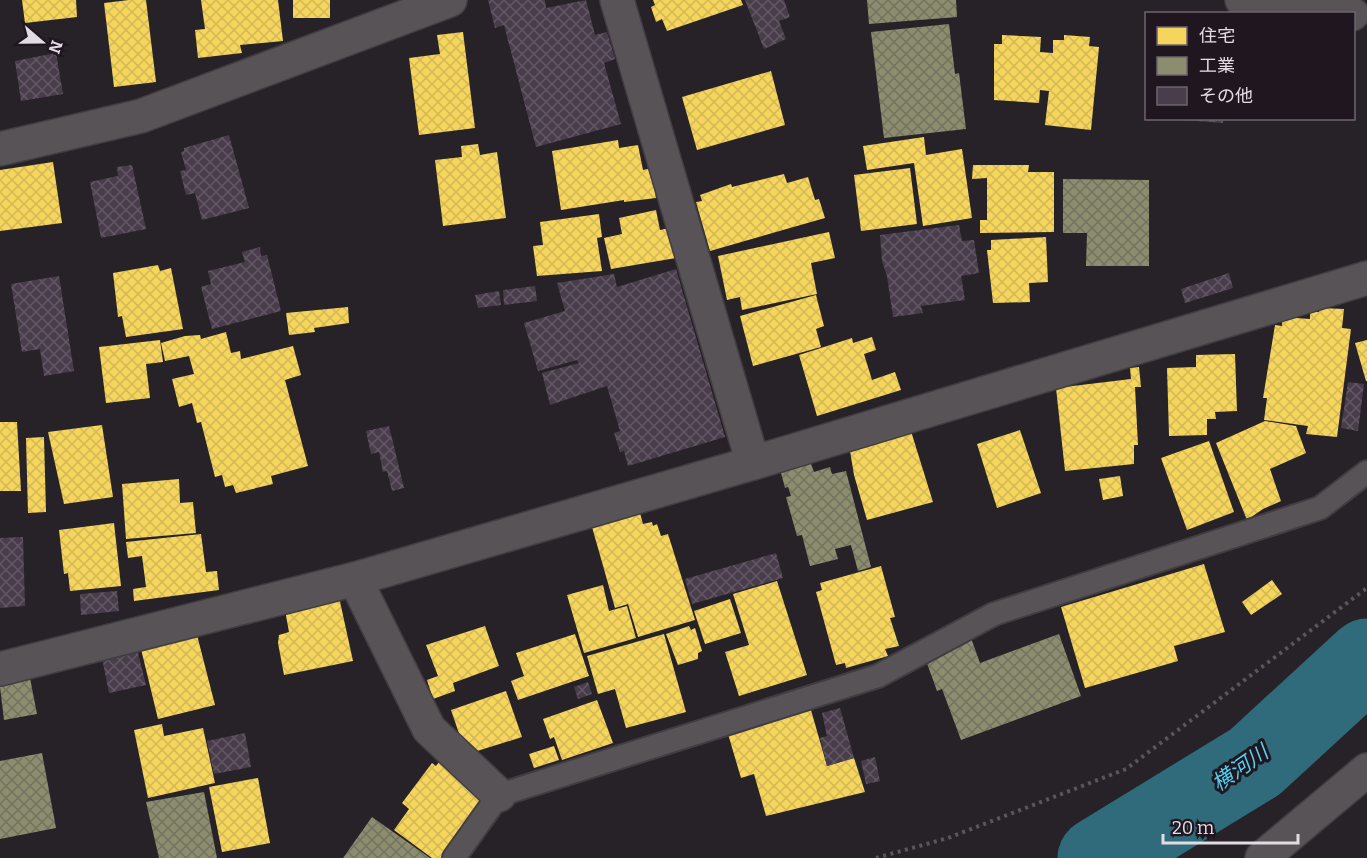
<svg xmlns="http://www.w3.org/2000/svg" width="1367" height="858" font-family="Bitter,'Noto Sans JP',serif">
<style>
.homes{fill:url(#homes-cross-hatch)}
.industry{fill:url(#industry-cross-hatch)}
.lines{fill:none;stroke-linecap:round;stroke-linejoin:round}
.river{stroke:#306b7b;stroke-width:81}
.building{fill:url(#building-cross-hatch)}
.service-casing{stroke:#423d42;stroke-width:26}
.minor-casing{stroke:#423d42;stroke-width:36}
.path{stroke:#5a575a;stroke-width:4;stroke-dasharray:3 4.5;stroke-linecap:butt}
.service{stroke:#575357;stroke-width:22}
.minor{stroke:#575357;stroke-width:33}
.labels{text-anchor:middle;stroke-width:6;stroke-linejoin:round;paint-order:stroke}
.water-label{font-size:21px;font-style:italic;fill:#53d2f2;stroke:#1f1620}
</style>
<defs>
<pattern id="homes-cross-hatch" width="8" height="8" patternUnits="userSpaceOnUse" patternTransform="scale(1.5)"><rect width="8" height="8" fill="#f6d55c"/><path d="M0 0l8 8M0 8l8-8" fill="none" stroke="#d2b857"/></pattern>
<pattern id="industry-cross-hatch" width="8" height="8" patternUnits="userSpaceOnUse" patternTransform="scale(1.5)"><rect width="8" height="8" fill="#8c8c6e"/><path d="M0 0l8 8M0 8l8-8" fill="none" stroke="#73725f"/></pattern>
<pattern id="building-cross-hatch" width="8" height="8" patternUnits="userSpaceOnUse" patternTransform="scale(1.5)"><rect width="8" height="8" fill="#493c4b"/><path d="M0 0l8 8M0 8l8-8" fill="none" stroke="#635865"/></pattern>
</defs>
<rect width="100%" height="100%" fill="#272227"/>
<g class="homes">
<polygon points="22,0 76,0 77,17 25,23"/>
<polygon points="129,0 146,0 156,82 114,87 104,3"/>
<polygon points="201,0 278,0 283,41 240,45 242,53 198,58 195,30 205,29"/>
<rect x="293" y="0" width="37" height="18"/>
<polygon points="653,0 741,0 743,5 667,31 662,19 656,22 651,7 655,5"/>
<polygon points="463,32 475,128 419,135 409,58 440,54 437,35"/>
<polygon points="1002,35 1041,37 1040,52 1053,53 1053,40 1064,40 1064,35 1090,37 1089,46 1099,47 1091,130 1045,125 1049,91 1040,90 1039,103 994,100 994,44 1002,44"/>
<polygon points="771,71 785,125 697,150 682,97"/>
<polygon points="924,137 926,155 962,149 972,218 923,226 914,163 867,170 863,146"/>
<polygon points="618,140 619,148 638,145 643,170 652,168 656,198 624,202 624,200 561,210 552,151"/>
<polygon points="478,144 480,155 497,152 506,218 443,226 435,160 462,157 461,146"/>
<polygon points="53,162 62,223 0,231 0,170"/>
<polygon points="973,165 1029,165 1028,172 1054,172 1054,232 980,233 980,220 987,220 987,178 972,179"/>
<polygon points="910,168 917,224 861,231 854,175"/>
<polygon points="784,174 787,183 808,177 815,200 819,199 825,218 710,251 696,202 702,201 700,195 731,184 732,187"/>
<polygon points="656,210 660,230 669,228 676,258 611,269 604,238 622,234 619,218"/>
<polygon points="599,214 602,237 597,238 602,271 537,276 533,246 543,245 540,222"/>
<polygon points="829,232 835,258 811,263 817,294 742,310 740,297 727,300 718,256"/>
<polygon points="1046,237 1048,282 1029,283 1030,302 993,303 987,250 991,250 991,240"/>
<polygon points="158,265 160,271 171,268 183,329 126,337 122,316 118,317 113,273"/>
<polygon points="816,295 824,326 816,329 821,347 753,366 740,316"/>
<polygon points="348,307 349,323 314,328 315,332 289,335 286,313"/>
<polygon points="1320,308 1344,309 1342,328 1351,329 1337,437 1306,434 1308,426 1264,420 1267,398 1263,398 1275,325 1282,326 1282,317 1310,319 1310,312 1319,312"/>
<polygon points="226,332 231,353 240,351 241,359 293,346 301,375 285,380 308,466 271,476 273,484 236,493 233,485 225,487 222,475 215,477 201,422 197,423 192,403 179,407 172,379 194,374 189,356 165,361 161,343 185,336 200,335 201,339"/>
<polygon points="872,337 876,350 864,354 872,380 895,372 901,390 817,416 799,355 852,338 853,343"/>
<polygon points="160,340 163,362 146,364 150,398 106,403 99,347"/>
<polygon points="1367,340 1367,381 1366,381 1355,343"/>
<polygon points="1235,354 1237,411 1215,412 1216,419 1207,419 1207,435 1169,436 1167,368 1196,367 1196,355"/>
<polygon points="1139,367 1141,387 1135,387 1138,445 1134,445 1134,464 1065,471 1056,388 1131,379 1130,368"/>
<polygon points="1265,421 1296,426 1306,453 1270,469 1281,501 1263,509 1247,520 1216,443"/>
<polygon points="0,422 17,422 21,491 0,491"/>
<polygon points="102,425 113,497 64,504 48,432"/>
<polygon points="910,428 933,502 867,520 854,475 849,445"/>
<polygon points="1020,430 1041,493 997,508 977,444"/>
<polygon points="44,437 46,512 28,513 26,438"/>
<polygon points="1209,441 1234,512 1187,530 1161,458"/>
<polygon points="1120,476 1123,496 1103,500 1099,479"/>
<polygon points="179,479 180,503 193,502 196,533 126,539 122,484"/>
<polygon points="640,513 643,524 652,522 653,526 657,524 661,536 668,534 695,620 638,637 628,604 615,608 592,527"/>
<polygon points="114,523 121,586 70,591 68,573 64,574 59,530"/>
<polygon points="201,534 206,572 217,571 219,590 134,601 133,589 146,587 142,556 128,558 126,542"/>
<polygon points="1204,564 1225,632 1174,646 1178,661 1085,688 1061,607"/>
<polygon points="881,566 895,617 890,618 899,646 885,649 888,656 846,668 845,663 836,665 816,592 822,590 820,583"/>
<polygon points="1272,580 1282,594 1251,615 1242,602"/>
<polygon points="777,581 807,675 739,696 725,652 749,645 733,594"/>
<polygon points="603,585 609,611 627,606 636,638 584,653 567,595"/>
<polygon points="339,597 353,661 284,675 278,643 279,635 289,632 285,610"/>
<polygon points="730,599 741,633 705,644 694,611"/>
<polygon points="485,626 499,666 453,683 455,691 433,699 427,680 438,676 426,645"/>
<polygon points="689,626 691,630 695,628 702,651 698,653 698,659 678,665 666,634"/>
<polygon points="575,634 589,676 518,700 511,681 524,676 516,653"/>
<polygon points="664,634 686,712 626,728 615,689 598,694 587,656"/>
<polygon points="197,635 215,705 158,719 141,649"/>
<polygon points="506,691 522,737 474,752 465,751 451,710"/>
<polygon points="597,700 613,743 562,760 554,737 550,739 543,719"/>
<polygon points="809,703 827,766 854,758 865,792 766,816 754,774 741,778 728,734 791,716 790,709"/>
<polygon points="162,724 164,736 203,728 215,783 148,798 134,730"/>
<polygon points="554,746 559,760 534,768 529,754"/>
<polygon points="439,762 488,798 444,858 432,858 394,830 409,809 402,803 432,763 436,766"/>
<polygon points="258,778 270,843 222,852 209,787"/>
</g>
<g class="industry">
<polygon points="867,0 956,0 957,17 869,24"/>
<polygon points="949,24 955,74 959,73 966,129 884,138 871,32"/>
<polygon points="1063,179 1149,180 1149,266 1086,266 1087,233 1063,233"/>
<polygon points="810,461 814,472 830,467 832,474 846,471 871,567 858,571 851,545 835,549 838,559 810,566 802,535 797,536 786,497 791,496 788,487 785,488 781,473 786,471 785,468"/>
<polygon points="1059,634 1081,696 961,740 942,689 937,691 924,655 971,638 980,663"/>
<polygon points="30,678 37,714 4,720 0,687"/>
<polygon points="42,753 56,828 0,839 0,761"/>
<polygon points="204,792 217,858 159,858 146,802"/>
<polygon points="372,817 430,858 343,858"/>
</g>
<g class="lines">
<polyline class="river" points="1098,858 1255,762 1367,659"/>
</g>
<g class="building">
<polygon points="488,0 545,0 546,8 586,0 595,35 607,32 615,59 604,63 621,124 536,147 504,25 495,28"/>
<polygon points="745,0 784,0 790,17 779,21 786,39 764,49"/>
<polygon points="56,53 63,94 21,101 15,61"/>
<polygon points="1183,118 1223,118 1223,123 1183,120"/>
<polygon points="229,135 249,208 202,220 195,193 186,195 180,171 186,170 181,152 184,151 184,148"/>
<polygon points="132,165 146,229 101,238 90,182 118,176 117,167"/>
<polygon points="959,225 962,241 974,240 979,273 961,276 965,300 921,306 923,313 893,317 887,276 882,261 880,235"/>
<polygon points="260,247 261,256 267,255 281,311 212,329 201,287 211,284 208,271 245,262 242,252"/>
<polygon points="676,269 725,437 628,466 624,451 620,452 614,433 620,431 607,386 550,405 542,373 579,363 577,360 538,371 524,323 565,311 557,283 614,274 617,287"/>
<polygon points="1229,273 1233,288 1185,303 1181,289"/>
<polygon points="59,276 74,371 44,376 40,349 22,352 11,284"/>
<polygon points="535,286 537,301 504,305 503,290"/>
<polygon points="499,291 501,305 478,308 475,295"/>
<polygon points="1348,382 1364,384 1358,431 1341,428"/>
<polygon points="389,426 404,488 392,491 387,471 383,472 379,452 371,454 366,431"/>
<polygon points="23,537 25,606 0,608 0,538"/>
<polygon points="776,553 783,578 692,604 685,579"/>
<polygon points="117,591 119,611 81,615 80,594"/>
<polygon points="137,649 146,685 109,693 102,658"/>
<polygon points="588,682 592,694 578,699 574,687"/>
<polygon points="840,708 854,758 827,766 820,738 827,736 822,713"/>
<polygon points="245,733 251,767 214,774 207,741"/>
<polygon points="875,757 880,781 866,784 861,761"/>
</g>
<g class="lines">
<defs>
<polyline id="service" points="454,858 499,795 878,676 994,614 1320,508 1367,472"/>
<g id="minor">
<polyline points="617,0 753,463"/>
<polyline points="1242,0 1352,14"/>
<polyline points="0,149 141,116 450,0"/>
<polyline points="355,579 429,729 499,795"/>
<polyline points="0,669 355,579 753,463 1367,278"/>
<polyline points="1262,858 1367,770"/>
</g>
</defs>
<use href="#service" class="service-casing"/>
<use href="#minor" class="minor-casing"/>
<polyline class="path" points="876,858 948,838 1126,769 1367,588"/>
<use href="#service" class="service"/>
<use href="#minor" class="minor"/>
</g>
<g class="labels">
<g class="water-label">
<text transform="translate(1240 768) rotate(-35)" y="7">横河川</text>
</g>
</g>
<rect x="1145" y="12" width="210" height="108" fill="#1f1620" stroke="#6d656e" stroke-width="1.5"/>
<rect x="1157" y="27" width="30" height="18" fill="#f6d55c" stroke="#6d656e" stroke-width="1.5"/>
<text x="1199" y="42" font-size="18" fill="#e2dbe3">住宅</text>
<rect x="1157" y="57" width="30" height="18" fill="#8c8c6e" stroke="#6d656e" stroke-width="1.5"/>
<text x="1199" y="72" font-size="18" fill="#e2dbe3">工業</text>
<rect x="1157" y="87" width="30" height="18" fill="#493c4b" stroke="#6d656e" stroke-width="1.5"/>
<text x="1199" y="102" font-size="18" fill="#e2dbe3">その他</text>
<g transform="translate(42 42) rotate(110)" stroke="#1f1620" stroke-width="4.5" paint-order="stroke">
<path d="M0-4.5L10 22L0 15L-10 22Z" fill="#e2dbe3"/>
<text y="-9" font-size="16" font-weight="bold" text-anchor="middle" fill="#e2dbe3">N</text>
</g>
<path d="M1163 834v9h135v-9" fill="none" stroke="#e2dbe3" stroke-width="3"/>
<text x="1172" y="834" font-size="18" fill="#e2dbe3" stroke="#1f1620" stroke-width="4.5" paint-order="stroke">20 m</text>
</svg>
